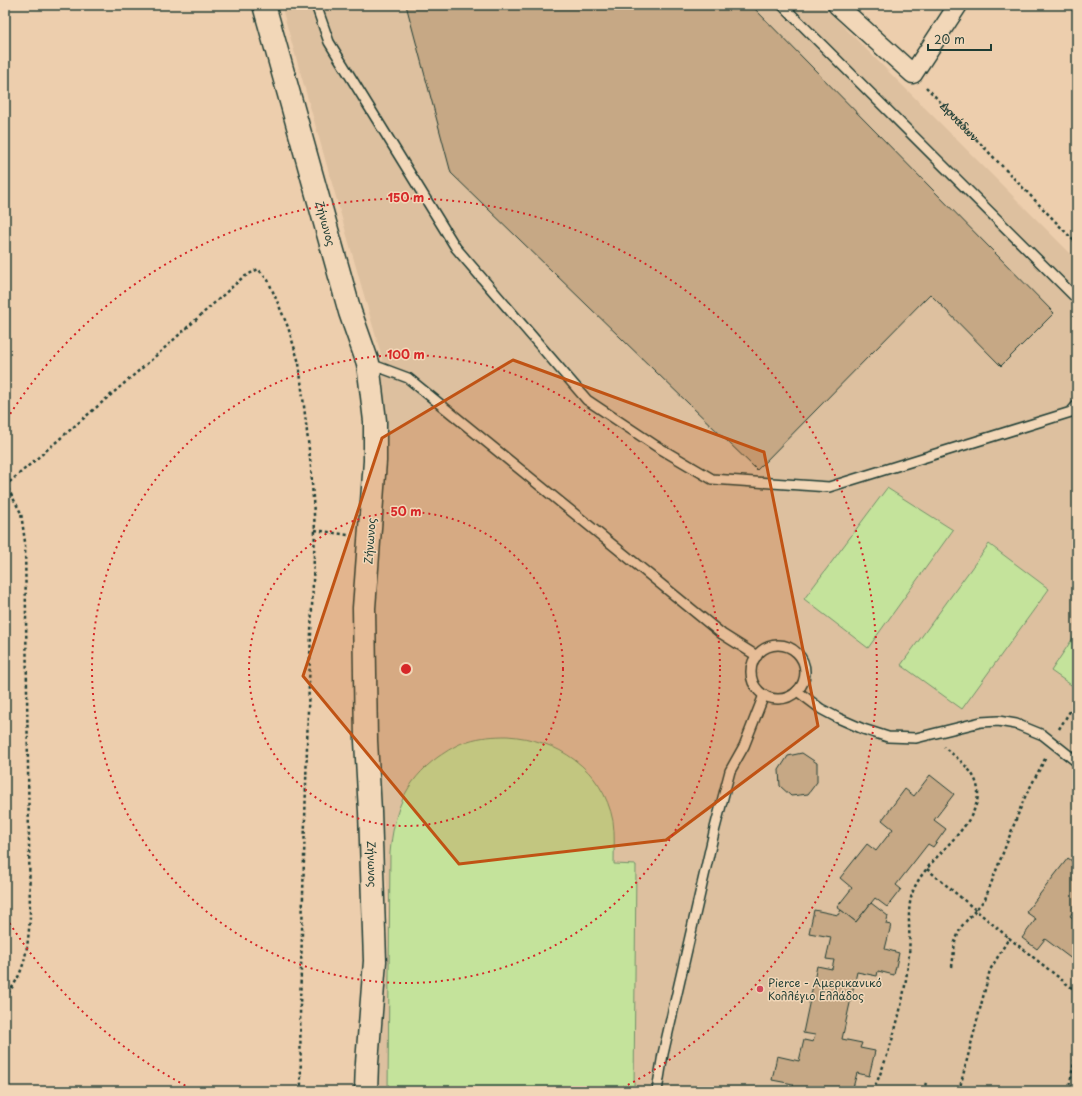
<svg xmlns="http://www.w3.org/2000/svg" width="1082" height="1096" font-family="'Playpen Sans',sans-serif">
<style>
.built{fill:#ddc09f}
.green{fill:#c4e39b;stroke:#729068}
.building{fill:#c6a885;stroke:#1f3d34}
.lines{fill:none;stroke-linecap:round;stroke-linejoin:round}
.lane-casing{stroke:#1f3d34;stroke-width:12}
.street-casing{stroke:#1f3d34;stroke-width:21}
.secondary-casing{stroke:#1f3d34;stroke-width:25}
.path{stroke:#1f3d34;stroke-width:2.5;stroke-dasharray:3 3;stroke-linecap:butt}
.lane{stroke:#f2d7b8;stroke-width:9}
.street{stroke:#f2d7b8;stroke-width:18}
.secondary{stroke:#f2d7b8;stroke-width:22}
.marked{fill:#c05314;fill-opacity:0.2;stroke:#c05314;stroke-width:3;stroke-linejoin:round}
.ring{fill:none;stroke:#d62828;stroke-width:2;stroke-dasharray:2 4}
.poi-dot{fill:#d1495b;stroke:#f2d7b8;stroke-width:1.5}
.labels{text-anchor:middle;stroke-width:3;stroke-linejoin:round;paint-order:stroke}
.street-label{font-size:11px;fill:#1f3d34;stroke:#f2d7b8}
.poi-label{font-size:11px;fill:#1f3d34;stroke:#f2d7b8;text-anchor:start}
.centre{fill:#d62828;stroke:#f2d7b8;stroke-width:2}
.ring-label{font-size:12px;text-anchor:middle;font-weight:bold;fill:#d62828;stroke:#f2d7b8;stroke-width:3;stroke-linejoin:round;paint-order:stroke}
</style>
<rect width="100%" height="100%" fill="#edcead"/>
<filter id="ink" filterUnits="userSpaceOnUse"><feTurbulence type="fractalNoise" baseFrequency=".025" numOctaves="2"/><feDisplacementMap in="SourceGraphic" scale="8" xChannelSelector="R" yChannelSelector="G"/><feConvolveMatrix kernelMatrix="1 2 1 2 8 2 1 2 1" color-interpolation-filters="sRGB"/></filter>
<g filter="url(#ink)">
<polygon class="built" points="281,5 822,5 1077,260 1077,1091 377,1091 388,967 388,899 378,770 374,687 377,566 387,463 382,358"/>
<g class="green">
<polygon points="887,488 953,530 868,648 804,599"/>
<polygon points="989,544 1049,589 962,709 901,665"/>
<polygon points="1077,632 1077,689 1051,671"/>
<path d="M 507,736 C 557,739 603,769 613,821 C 615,835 614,849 614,864 L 636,865 L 634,1091 L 388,1091 L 390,853 C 394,812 404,782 438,757 C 447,751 457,744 468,741 C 480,737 494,736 507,736 Z"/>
</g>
<g class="building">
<polygon points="406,5 751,5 1054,313 1001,366 930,294 757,470 451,173"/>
<polygon points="802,753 817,763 817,782 808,794 791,796 780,786 779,770 788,756"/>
<polygon points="930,775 954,794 934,820 946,829 933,847 928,844 896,885 901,889 887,907 875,898 856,922 837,907 852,888 840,878 867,844 876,851 893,829 882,820 905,789 914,796"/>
<polygon points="1068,858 1076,864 1077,863 1077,906 1070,916 1076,920 1077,919 1077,963 1045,939 1037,949 1022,938 1036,919 1026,912"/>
<polygon points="871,903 888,916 886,924 891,925 885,949 899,953 894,975 878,971 877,976 857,972 842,1039 862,1043 860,1048 875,1051 869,1076 857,1073 852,1091 818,1091 818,1089 811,1091 794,1091 793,1084 772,1080 777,1056 799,1061 804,1040 813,1042 815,1035 803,1033 817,966 832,969 834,960 826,959 831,937 809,933 814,910 838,915 841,910 856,922"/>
</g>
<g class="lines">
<defs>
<g id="lane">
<polyline points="316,5 329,42 456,248 587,400 656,446 712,479 829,487 1071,412 1077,405"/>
<polyline points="782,5 1077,299"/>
<polyline points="368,363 408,378 722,634 757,656"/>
<circle cx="778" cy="672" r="27"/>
<polyline points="797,691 821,709 838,718 863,729 888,737 916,738 981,722 998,721 1016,724 1043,735 1077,762"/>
<polyline points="657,1091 663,1054 715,828 730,771 744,746 764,695"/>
</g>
<polyline id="street" points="837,5 913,74 958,5"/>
<g id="secondary">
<path id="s2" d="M 264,5 L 350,312 L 368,363 L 375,421 L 375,461 L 364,608 L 366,741 L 370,811 L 375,961 L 367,1063 L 366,1091"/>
</g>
</defs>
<use href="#lane" class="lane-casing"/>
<use href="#street" class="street-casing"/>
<use href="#secondary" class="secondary-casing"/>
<g class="path">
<path id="s1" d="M 926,87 L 1077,244"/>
<path d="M 5,483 L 21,513 L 25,542 L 30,916 C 28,945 26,974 5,996"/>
<polyline points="5,486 149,362 242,278 258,269 268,280 288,327 299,363 311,467 315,530 308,710 300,1006 301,1091"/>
<polyline points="315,530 348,535"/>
<polyline points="1059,729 1077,700"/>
<polyline points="927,869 1009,938"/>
<polyline points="952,967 955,942 961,927 985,899 1024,799 1046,757"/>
<path d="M 873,1091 C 892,1048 905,1001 909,954 C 911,934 906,914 912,894 C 923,859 976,831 978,794 C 979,773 958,759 944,747"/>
<polyline points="923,1091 926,1083"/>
<polyline points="959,1091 990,970 1009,938 1077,992"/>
<polyline points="1069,1091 1069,1087 1077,1048"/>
</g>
<use href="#lane" class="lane"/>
<use href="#street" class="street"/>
<use href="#secondary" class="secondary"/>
</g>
</g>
<path class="marked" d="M 513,360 L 764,452 L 818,726 L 666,840 L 459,864 L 303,676 L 382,438 Z"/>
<g class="ring">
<circle cx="406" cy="669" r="157"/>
<circle cx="406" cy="669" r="314"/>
<path d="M196 1091A471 471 0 0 1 7 919M7 419A471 471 0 1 1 616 1091"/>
</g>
<circle class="poi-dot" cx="760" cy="989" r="4"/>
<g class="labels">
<g class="street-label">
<text dy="4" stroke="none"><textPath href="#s1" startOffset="48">Δρυάδων</textPath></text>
<text dy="4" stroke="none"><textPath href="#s2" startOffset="227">Ζήνωνος</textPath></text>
<text transform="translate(370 541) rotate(-86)" y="4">Ζήνωνος</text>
<text dy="4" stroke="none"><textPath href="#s2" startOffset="875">Ζήνωνος</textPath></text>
</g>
<g class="poi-label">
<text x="768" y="987">Pierce - Αμερικανικό<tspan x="768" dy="13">Κολλέγιο Ελλάδος</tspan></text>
</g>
</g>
<circle cx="406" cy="669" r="6" class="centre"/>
<g class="ring-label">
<text x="406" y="202">150 m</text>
<text x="406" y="359">100 m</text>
<text x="406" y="516">50 m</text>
</g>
<rect width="1082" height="1096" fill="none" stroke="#f2d7b8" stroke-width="20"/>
<rect x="10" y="10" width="1062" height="1076" fill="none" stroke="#1f3d34" stroke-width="1.5" filter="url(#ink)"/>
<path d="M928 44v6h63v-6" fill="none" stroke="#1f3d34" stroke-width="2"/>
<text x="934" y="44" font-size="12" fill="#1f3d34" stroke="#f2d7b8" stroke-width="3" paint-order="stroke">20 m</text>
</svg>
